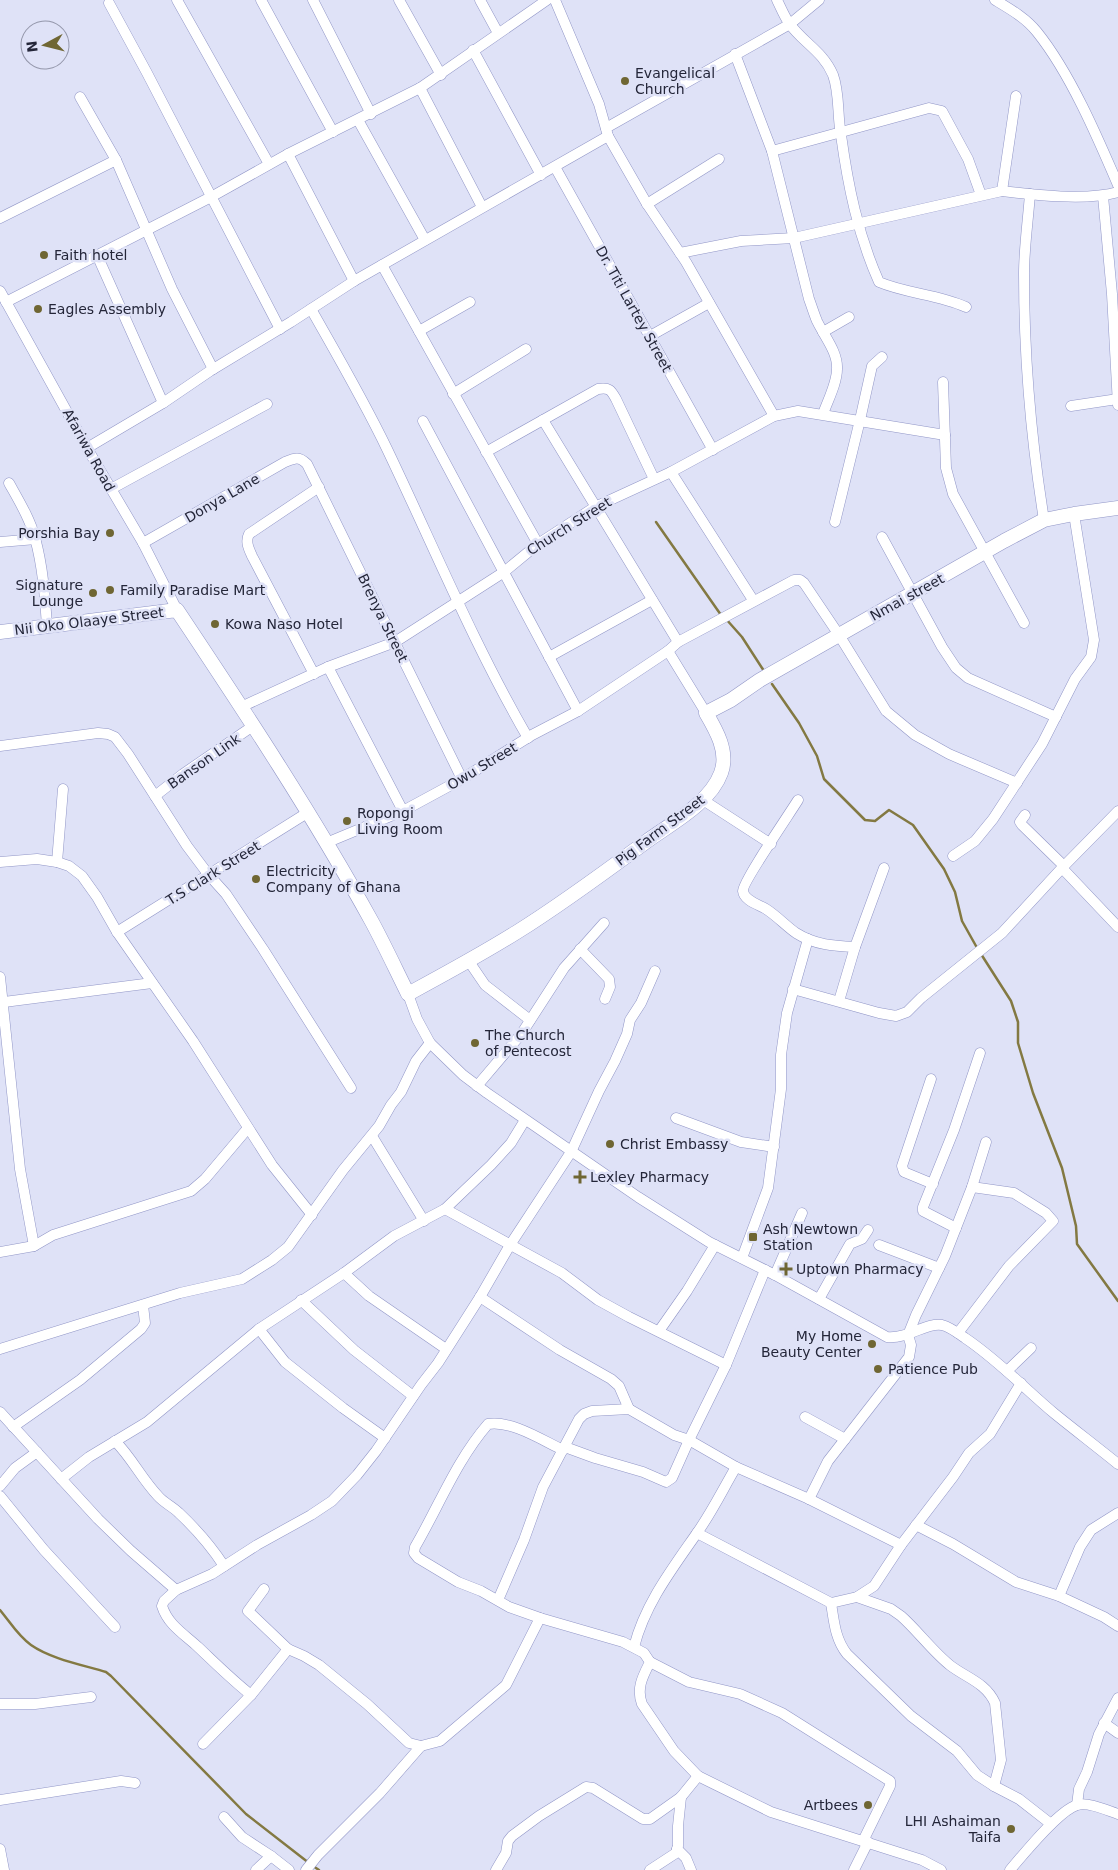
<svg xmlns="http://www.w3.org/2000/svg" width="1118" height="1870" font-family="'DejaVu Sans',sans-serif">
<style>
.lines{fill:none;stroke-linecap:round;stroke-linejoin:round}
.stream{stroke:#837942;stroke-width:2.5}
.street-casing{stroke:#9196c7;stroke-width:11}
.secondary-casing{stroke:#9196c7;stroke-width:15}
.street{stroke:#fff;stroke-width:10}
.secondary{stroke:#fff;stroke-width:14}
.poi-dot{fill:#6f6633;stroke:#dfe2f7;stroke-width:2}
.labels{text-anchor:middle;stroke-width:5;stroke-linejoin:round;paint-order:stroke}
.poi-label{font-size:14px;fill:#242639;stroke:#dfe2f7;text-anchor:start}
.street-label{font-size:14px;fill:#242639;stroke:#dfe2f7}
</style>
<rect width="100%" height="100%" fill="#dfe2f7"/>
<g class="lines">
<g class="stream">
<polyline points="656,522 721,615"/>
<polyline points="726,619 742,637 764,671"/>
<polyline points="772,684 799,723 817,756 824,779 865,820 875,821 889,810 913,825 944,869 955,892 962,921 976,946"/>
<polyline points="981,954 1011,1001 1018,1022 1018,1043 1033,1093 1062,1168 1076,1226 1077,1244 1118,1301"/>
<path d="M 0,1610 C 10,1622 18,1636 31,1645 C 51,1659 83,1665 106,1672 L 111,1676 L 246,1814 L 309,1863"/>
<polyline points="313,1866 319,1870"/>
</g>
<defs>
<g id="street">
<polyline points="177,0 269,164"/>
<polyline points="261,0 333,132"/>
<polyline points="313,0 371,114"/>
<polyline points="399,0 441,75"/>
<polyline points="480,0 498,33"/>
<polyline points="555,0 599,104 608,136 647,204 686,262 774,416"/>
<path d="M 777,0 C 781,8 784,16 789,23 C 802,42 823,51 833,75 C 840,94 837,115 841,135 C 848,186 858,235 879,282 C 907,294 938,294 966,307"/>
<path d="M 995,0 C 1010,9 1026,18 1037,32 C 1070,73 1097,136 1118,185"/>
<polyline points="109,3 147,73 280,329"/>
<polyline points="473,50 541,175"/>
<path d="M 735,54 L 772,151 L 809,299 C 812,307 814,314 817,321 C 824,336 838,352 837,369 C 837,383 828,400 823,414"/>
<polyline points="420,88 482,207"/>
<polyline points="80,97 116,160"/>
<polyline points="358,120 425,240"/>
<polyline points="606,128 790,24 819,0"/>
<polyline points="772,151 929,108 942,111 968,159 981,195"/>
<polyline points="288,154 354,281"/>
<polyline points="555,167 713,450"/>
<polyline points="1002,191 1016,96"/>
<path d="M 1030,194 C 1028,221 1024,248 1024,274 C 1024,356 1031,439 1044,520"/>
<polyline points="1103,196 1112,294 1118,405"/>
<polyline points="647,204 719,159"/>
<polyline points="0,218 116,160 172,289 213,369"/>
<path d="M 680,253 L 741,241 L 794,238 L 1002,191 C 1035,195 1087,201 1118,192"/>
<polyline points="97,255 163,403"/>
<polyline points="382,265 538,544"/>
<polyline points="0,291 87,448 143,543 177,610"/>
<polyline points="6,302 211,197 288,154 420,88 547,0"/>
<path d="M 311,309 C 337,355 364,401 387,449 C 433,545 474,645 528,738"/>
<polyline points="419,331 470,302"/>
<polyline points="823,332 849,317"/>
<polyline points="650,336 709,303"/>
<polyline points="943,382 946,468 953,494 1024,623"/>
<polyline points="453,394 526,349"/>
<polyline points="1071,406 1118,399"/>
<polyline points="543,420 678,642"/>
<polyline points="423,421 578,711"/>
<polyline points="87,448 163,403 210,371 291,322 354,281 608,136"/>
<path d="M 486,452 L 598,389 C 609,387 611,390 616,399 L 654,479"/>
<polyline points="671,472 753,600"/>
<path d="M 9,483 C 19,501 30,519 35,538 C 43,567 45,597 47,626"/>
<polyline points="111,489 267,404"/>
<polyline points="835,522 860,420 872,366 882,357"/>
<polyline points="882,537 942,647 956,668 968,678 1056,717"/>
<polyline points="0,542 36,539"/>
<path d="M 143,543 L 285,462 C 295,458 299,456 307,464 L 462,779"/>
<polyline points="668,651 678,642 794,580 800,580 804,583 839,635 886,711 915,735 949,754 1017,783"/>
<polyline points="549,657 652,600"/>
<polyline points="328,667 403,811"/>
<path d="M 314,674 L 252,556 C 249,549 245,542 249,534 L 319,487"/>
<polyline points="241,707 328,667 395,642 504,572 538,544 595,507 671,472 774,416 798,411 945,435"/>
<polyline points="0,746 98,733 108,734 115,737 128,754 187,846 208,874 226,894 263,949 351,1088"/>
<polyline points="155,796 183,774 253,726"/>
<polyline points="703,800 771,844"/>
<path d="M 798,800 C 790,813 742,883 743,891 C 744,901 760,905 766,909 C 777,916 786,926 796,933 C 815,945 834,946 855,947"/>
<polyline points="1025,815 1020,822 1022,825 1064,866"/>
<polyline points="326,843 403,811 462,779 532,735 578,711 668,651 706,713"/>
<polyline points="953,856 975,841 993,819 1042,744 1075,679 1091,657 1094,640 1074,514"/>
<polyline points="0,862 37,859 57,862 69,866 82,876 97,897 117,932 193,1041 272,1165 312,1215"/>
<polyline points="57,862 63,789"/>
<polyline points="1062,868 1118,927"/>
<polyline points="117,932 307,813"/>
<polyline points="580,949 609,979 610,987 605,999"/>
<polyline points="468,960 485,985 530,1020"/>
<polyline points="0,977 20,1169 34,1246"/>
<polyline points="793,989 879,1013 896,1016 907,1012 921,998 1002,933 1062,868 1118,811"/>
<path d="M 408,994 L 417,1019 L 430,1043 L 463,1075 L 487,1093 L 638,1197 L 709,1242 L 775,1275 L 887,1337 C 909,1339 926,1322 942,1325 C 950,1327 958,1333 965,1338 C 998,1360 1025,1389 1055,1414 C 1076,1431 1097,1447 1118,1464"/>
<polyline points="839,1001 855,947 884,868"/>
<polyline points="4,1002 152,983"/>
<polyline points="931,1079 902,1166 904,1172 933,1184"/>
<polyline points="477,1086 522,1033 564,968 604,923"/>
<polyline points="676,1118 741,1142 774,1147"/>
<polyline points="372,1136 424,1221"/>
<polyline points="445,1209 562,1273 598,1300 629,1317 726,1365"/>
<polyline points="956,1228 923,1211 923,1207 954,1130 980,1053"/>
<polyline points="879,1245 939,1268"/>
<polyline points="0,1252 34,1246 53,1235 191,1191 205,1179 248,1128"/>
<polyline points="742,1258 768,1188 781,1089 781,1055 787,1013 808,939"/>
<polyline points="344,1273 369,1296 446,1349"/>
<polyline points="775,1275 802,1213"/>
<polyline points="480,1297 560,1350 611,1379 619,1386 629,1409"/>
<polyline points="819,1299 850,1244 862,1239 868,1230"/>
<polyline points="301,1300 354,1350 413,1396"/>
<polyline points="259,1329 285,1362 343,1408 385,1438"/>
<polyline points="659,1331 687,1291 715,1245"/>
<polyline points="958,1333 1009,1266 1053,1221 1046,1213 1014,1193 972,1187"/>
<polyline points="0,1349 180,1293 242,1279 272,1260 288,1247 343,1170 379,1126 391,1105 401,1092 416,1061 430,1043"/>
<polyline points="1007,1371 1031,1348"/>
<polyline points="0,1412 98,1519 131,1551 176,1590"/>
<polyline points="805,1417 845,1439"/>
<polyline points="13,1427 80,1380 141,1329 145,1323 143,1305"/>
<path d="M 115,1441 C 132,1458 141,1478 158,1496 C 164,1503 172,1506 179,1513 C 196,1529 211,1546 224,1566"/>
<polyline points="565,1447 595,1458 643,1472 666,1482 672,1478 689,1440 736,1467 809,1499 901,1545"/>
<path d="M 563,1450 C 542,1440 511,1420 488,1424 C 456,1461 439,1506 415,1547 L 414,1553 L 418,1558 L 458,1582 L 481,1591 L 509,1607 L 540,1618 L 623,1642 L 644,1653 L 650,1662 C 643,1676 636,1688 642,1704 L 674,1751 L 698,1776 L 771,1812 L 922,1860 L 941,1870"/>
<polyline points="61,1479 89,1457 147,1422 259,1329 344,1273 394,1236 445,1209 491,1165 511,1143 525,1120"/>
<polyline points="0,1486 15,1468 37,1452"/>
<polyline points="0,1496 44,1550 115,1627"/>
<polyline points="809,1499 828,1461 909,1357 911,1345 908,1335 916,1315 945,1256 972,1187 986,1142"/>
<polyline points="916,1525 953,1544 1016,1582 1059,1596 1104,1617 1118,1626"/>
<polyline points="697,1533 831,1603 857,1597 874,1586 901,1545 953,1477 969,1453 990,1434 1021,1383"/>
<polyline points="264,1589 248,1611 288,1649 304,1656 319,1665 367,1704 409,1743 421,1746 440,1741 506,1685 540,1618"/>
<polyline points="1059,1596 1080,1547 1091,1530 1118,1513"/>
<path d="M 857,1597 L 891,1609 L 901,1616 C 917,1630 934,1653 951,1666 C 967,1678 986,1683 995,1703 L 1001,1760 L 994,1786"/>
<polyline points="498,1600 524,1540 543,1487 579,1419 584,1414 592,1411 629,1409 674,1435 689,1440 726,1365 765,1270"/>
<path d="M 831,1603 C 834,1621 835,1639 847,1654 L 911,1716 L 957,1751 L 977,1775 L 994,1786 L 1019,1799 L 1051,1824"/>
<path d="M 634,1647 C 645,1604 672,1569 697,1533 C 712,1512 723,1489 736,1467"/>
<polyline points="650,1662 689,1682 740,1694 782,1713 890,1781 890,1786 863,1841"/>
<path d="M 251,1695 C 232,1680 216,1664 198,1647 C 184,1634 168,1625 162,1606 L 164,1601 L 176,1590 L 212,1574 L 257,1545 L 311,1515 L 332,1501 L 357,1475 L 376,1451 L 421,1385 L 438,1363 L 480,1297 L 510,1245 L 571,1152 L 599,1091 L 615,1061 L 627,1034 L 630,1020 L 641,1003 L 655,971"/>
<polyline points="0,1704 35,1704 91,1697"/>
<polyline points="1104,1723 1118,1733"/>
<polyline points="203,1744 251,1695 288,1649"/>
<polyline points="0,1800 121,1781 135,1783"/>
<polyline points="1077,1805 1079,1789 1087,1772 1099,1734 1118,1698"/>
<polyline points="224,1817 242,1837 271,1856 289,1870"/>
<polyline points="0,1849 4,1870"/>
<polyline points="677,1849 686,1858 691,1870"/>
<polyline points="256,1870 271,1856"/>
<polyline points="306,1870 318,1855 380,1793 421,1746"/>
<polyline points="496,1870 506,1853 508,1841 512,1836 539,1816 586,1787 593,1788 643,1819 650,1819 681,1797 698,1776"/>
<polyline points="650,1870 676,1853 678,1846 678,1826 681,1797"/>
<polyline points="854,1870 868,1842"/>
<path d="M 1010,1870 C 1023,1855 1058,1811 1077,1805 C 1089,1802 1106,1810 1118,1814"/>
</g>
<path id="secondary" d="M 0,632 L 177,610 C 245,712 313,815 372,922 C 385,946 396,970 408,994 C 445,974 482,954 517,932 C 562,904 605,872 647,841 C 672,823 710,803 721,773 C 729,752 716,730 706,713 L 731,700 L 760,680 L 839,635 L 1004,541 L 1044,520 L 1074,514 L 1118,508"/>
</defs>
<use href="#street" class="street-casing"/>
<use href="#secondary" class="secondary-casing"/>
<use href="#street" class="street"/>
<use href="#secondary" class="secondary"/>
</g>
<g class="poi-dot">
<circle cx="625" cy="81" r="5"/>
<circle cx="44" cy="255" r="5"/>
<circle cx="38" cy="309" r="5"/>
<circle cx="110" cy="533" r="5"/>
<circle cx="110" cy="590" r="5"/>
<circle cx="93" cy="593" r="5"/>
<circle cx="215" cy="624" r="5"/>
<circle cx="347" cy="821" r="5"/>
<circle cx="256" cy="879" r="5"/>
<circle cx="475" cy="1043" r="5"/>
<circle cx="610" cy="1144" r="5"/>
<path d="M577.5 1169.5h5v5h5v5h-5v5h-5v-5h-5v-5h5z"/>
<rect x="748" y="1232" width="10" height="10" rx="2.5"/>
<path d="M783.5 1261.5h5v5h5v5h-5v5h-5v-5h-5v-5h5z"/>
<circle cx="872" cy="1344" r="5"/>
<circle cx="878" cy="1369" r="5"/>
<circle cx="868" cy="1805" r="5"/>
<circle cx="1011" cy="1829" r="5"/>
</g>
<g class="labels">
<g class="poi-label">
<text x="635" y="78">Evangelical<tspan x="635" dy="16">Church</tspan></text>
<text x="54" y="260">Faith hotel</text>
<text x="48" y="314">Eagles Assembly</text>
<text x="100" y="538" text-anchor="end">Porshia Bay</text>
<text x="83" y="590" text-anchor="end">Signature<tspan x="83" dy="16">Lounge</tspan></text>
<text x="120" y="595">Family Paradise Mart</text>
<text x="225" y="629">Kowa Naso Hotel</text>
<text x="357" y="818">Ropongi<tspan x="357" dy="16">Living Room</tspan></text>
<text x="266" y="876">Electricity<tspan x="266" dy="16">Company of Ghana</tspan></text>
<text x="485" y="1040">The Church<tspan x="485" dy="16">of Pentecost</tspan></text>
<text x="620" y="1149">Christ Embassy</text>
<text x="590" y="1182">Lexley Pharmacy</text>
<text x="763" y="1234">Ash Newtown<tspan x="763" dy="16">Station</tspan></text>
<text x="796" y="1274">Uptown Pharmacy</text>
<text x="862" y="1341" text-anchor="end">My Home<tspan x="862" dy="16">Beauty Center</tspan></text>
<text x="888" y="1374">Patience Pub</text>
<text x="858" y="1810" text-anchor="end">Artbees</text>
<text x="1001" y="1826" text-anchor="end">LHI Ashaiman<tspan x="1001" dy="16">Taifa</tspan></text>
</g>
<g class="street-label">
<text transform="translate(634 309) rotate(61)" y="5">Dr. Titi Lartey Street</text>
<text transform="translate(89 450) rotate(61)" y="5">Afariwa Road</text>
<text transform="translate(222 498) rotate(-30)" y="5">Donya Lane</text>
<text transform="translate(569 526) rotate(-32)" y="5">Church Street</text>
<text transform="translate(907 597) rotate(-29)" y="5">Nmai street</text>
<text transform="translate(383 618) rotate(64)" y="5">Brenya Street</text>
<text transform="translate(89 621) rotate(-7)" y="5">Nii Oko Olaaye Street</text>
<text transform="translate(204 761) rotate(-35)" y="5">Banson Link</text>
<text transform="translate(482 766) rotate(-31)" y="5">Owu Street</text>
<text transform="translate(660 830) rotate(-37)" y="5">Pig Farm Street</text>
<text transform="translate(213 873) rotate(-32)" y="5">T.S Clark Street</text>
</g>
</g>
<g transform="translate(45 45) rotate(263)"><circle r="24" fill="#dfe2f7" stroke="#9497ab"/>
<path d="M0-4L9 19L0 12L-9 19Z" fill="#6f6633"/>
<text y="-8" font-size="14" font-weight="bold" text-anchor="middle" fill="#242639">N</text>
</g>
</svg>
